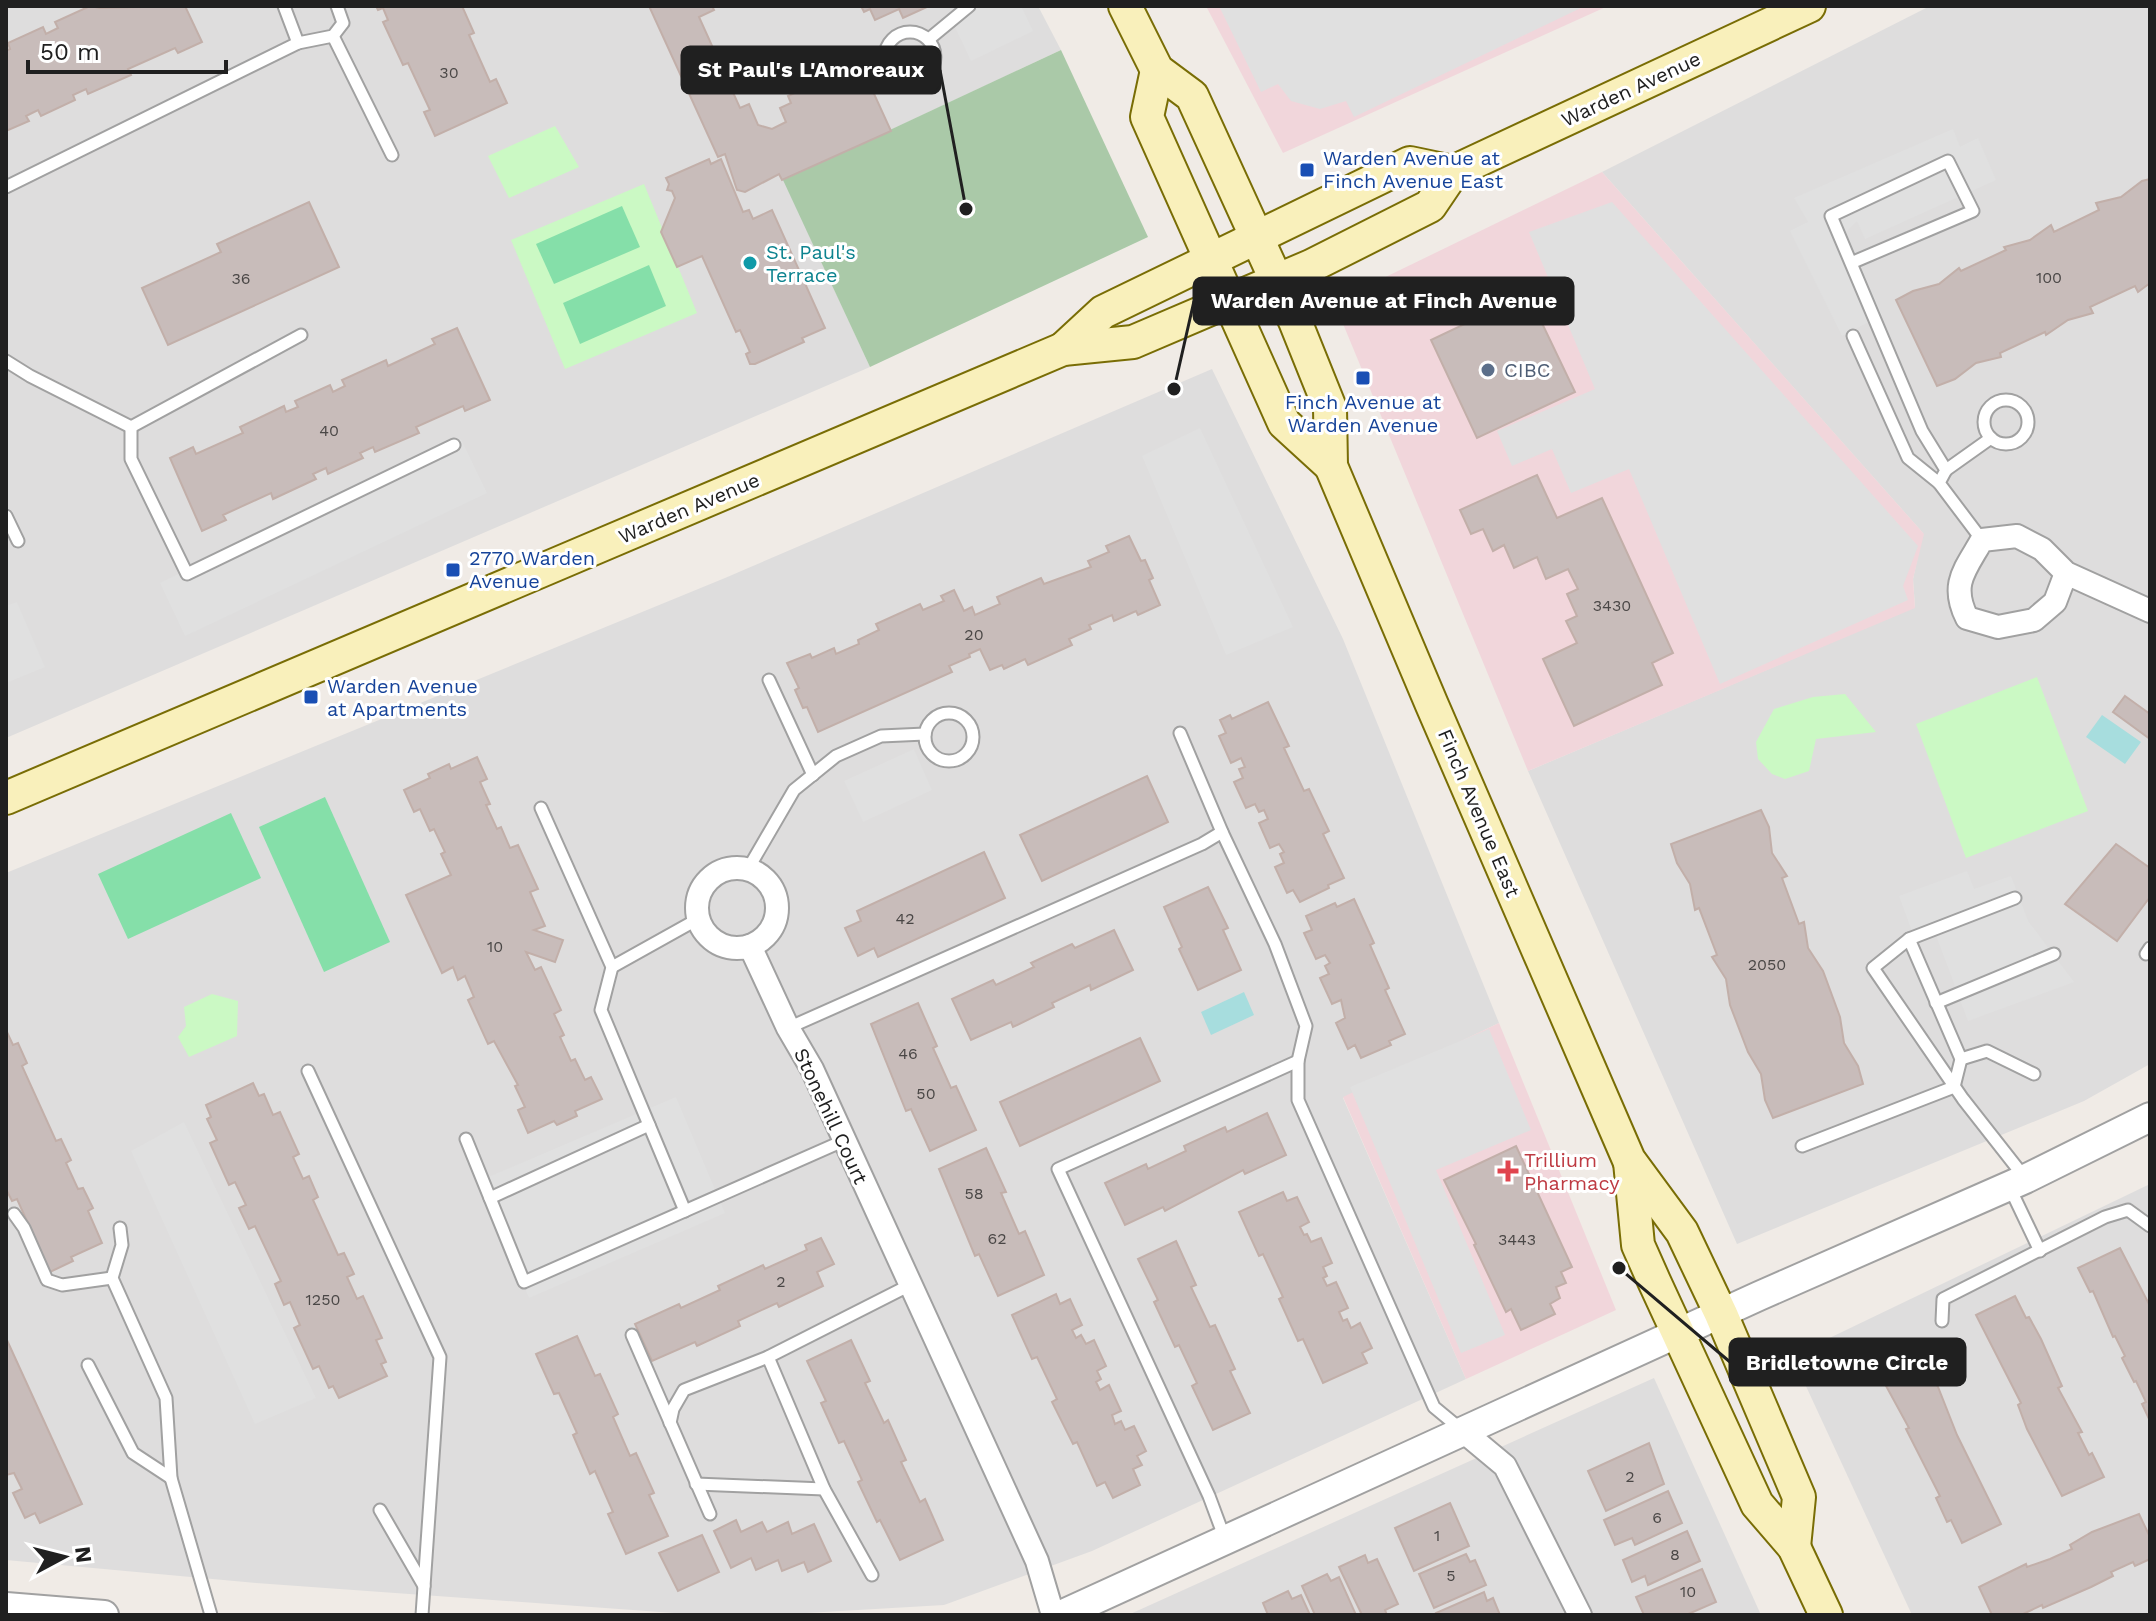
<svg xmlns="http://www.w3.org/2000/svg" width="2156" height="1621" font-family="'Work Sans',sans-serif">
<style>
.residential{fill:#dedddd}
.commercial{fill:#f1d6db}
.cemetery{fill:#aac9a8}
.park{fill:#cbf9c4}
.pitch{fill:#85dfa9}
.parking{fill:#e0e0e0}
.water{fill:#a7ddde}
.building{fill:#c8bcba;stroke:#c2afa9;stroke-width:2}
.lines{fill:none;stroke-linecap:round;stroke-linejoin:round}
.service-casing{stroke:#a1a1a1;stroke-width:15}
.minor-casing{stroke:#a1a1a1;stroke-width:26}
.tertiary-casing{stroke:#a1a1a1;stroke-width:32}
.secondary-casing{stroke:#796d05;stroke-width:36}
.service{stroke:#fff;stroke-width:11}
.minor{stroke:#fff;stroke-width:22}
.tertiary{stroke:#fff;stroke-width:28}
.secondary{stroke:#f9f0bb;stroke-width:32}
.transit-dot{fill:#1a4fb4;stroke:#fff;stroke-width:3}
.culture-dot{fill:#0f9aa8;stroke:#fff;stroke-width:3}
.service-dot{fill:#5c6f8a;stroke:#fff;stroke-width:3}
.health-dot{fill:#e0444e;stroke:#fff;stroke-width:3}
.labels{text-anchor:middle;stroke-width:6;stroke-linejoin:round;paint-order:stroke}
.number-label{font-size:16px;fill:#4a4746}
.street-label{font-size:20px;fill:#202020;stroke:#fff}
.transit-label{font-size:20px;fill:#164399;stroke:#fff;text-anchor:start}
.culture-label{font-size:20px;fill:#0d838f;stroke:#fff;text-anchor:start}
.service-label{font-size:20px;fill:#4e5e75;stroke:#fff;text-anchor:start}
.health-label{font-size:20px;fill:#be3a42;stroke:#fff;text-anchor:start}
.leader{fill:none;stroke:#202020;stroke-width:3}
.callout-dot{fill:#202020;stroke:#fff;stroke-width:3}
.callout{fill:#202020;stroke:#202020;stroke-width:3}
.callout-label{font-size:22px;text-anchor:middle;font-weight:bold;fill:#fff}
</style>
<rect width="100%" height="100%" fill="#f0ebe6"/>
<g class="residential">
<polygon points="6,6 1038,6 1061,50 784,180 870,367 6,738"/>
<polygon points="1930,6 2150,6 2150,1064 2084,1101 1737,1244 1528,771 1915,607 1913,579 1923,533 1602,172"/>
<polygon points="1212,369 1343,639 1499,1023 1343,1098 1466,1379 1092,1551 944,1605 772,1615 702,1615 256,1583 6,1560 6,873 725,578"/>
<polygon points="2150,1184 2150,1615 1912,1615 1792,1356"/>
<polygon points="1654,1378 1761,1615 1128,1615"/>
</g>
<g class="commercial">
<polygon points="1206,6 1608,6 1283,153"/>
<polygon points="1602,172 1924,534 1913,579 1915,608 1528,771 1334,302"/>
<polygon points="1499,1023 1616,1310 1466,1379 1343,1097"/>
</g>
<polygon class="cemetery" points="1061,50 1148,237 870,367 783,180"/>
<g class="park">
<polygon points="555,126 579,167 509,198 488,156"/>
<polygon points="644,184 697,313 565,369 511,240"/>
<polygon points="2037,677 2088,811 1966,858 1916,724"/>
<polygon points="1845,694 1876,732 1816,739 1809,771 1785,779 1772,774 1758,759 1756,742 1774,709 1813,697"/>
<polygon points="212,994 238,1001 237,1036 189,1057 178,1037 186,1026 184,1007"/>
</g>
<g class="pitch">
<polygon points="622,206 640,247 554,284 536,244"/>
<polygon points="649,265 666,306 580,344 563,303"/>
<polygon points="325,797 390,942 324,972 259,827"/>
<polygon points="231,813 261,878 128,939 98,874"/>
</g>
<g class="parking">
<polygon points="960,6 1021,6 1033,31 971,61 949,14 960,8"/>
<polygon points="1219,6 1585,6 1354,117 1346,101 1320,109 1291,101 1278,84 1261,92"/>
<polygon points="1953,129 1960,147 1978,138 1996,180 1865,239 1857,221 1846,232 1882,315 1842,336 1790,231 1808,222 1794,198"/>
<polygon points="1612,202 1918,546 1903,586 1908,600 1720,684 1629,469 1571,493 1552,449 1512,466 1497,431 1595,389 1529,232"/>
<polygon points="1200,428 1293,627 1226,655 1142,456"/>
<polygon points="461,439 487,493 185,636 160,583"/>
<polygon points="17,602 45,667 6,683 6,606"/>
<polygon points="914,749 932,790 863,822 844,781"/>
<polygon points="1967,871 1974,889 2011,876 2028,921 2074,982 1968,1021 1936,935 1916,942 1899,896"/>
<polygon points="1489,1029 1531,1130 1436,1170 1505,1335 1461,1353 1350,1087"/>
<polygon points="676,1097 725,1213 529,1298 479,1181"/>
<polygon points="184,1122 316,1398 255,1424 131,1151"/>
</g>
<g class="water">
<polygon points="2102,715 2141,742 2125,764 2086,737"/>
<polygon points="1244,992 1254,1015 1211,1035 1201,1012"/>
</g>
<g class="building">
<polygon points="90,6 100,8 185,6 202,42 178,53 175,48 128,69 131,75 88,94 86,89 73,95 75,100 41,116 38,110 26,116 29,121 6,131 6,51 10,49 8,43 43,27 46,34 58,28 55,22"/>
<polygon points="376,6 462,6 474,33 469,35 490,82 496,79 507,103 435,136 424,112 430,110 408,63 403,65 383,22 388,20 383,8 378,10"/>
<polygon points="649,6 712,6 714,10 699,17 740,108 749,104 758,125 772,129 786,122 780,108 791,103 788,96 860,63 891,131 782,180 779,174 745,192 737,190 725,154 718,157"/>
<polygon points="861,6 929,6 903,18 899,9 875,20 870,9 864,12"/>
<polygon points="709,159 711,164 721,159 743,212 749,210 753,219 772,210 825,328 802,338 804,342 755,364 750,364 746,354 750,352 740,330 736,332 702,256 677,267 661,232 675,198 672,191 667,190 669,184 666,178"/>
<polygon points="2150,179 2150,283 2138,292 2135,286 2090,307 2093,313 2068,320 2046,335 2045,332 2000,353 2001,357 1976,363 1955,379 1937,386 1896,300 1913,291 1939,284 1959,268 1961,271 2006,250 2004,247 2030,240 2051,225 2054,232 2099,210 2096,203 2121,197 2142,181"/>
<polygon points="309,202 339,267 168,345 142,288 221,252 217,244"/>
<polygon points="1528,294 1575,392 1477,438 1431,340"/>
<polygon points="457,328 490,400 465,411 463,406 416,427 419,433 375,452 373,447 360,453 363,458 328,474 326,468 313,474 316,479 273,499 271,493 223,515 226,520 202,531 170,458 193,447 196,454 243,433 240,427 284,406 286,412 298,407 295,401 330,385 333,392 345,386 342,380 386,360 388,366 435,344 432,339"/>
<polygon points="1537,475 1557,518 1602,498 1673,653 1652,663 1662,685 1574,726 1543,659 1577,643 1566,621 1577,616 1567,594 1578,589 1568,569 1546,579 1537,557 1514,568 1504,545 1493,551 1483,529 1471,534 1460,510"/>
<polygon points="1129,536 1141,561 1145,560 1153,578 1149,580 1160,605 1138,615 1136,611 1114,621 1112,615 1089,625 1091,629 1069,639 1072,645 1028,665 1025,659 1004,669 1002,665 990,670 980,649 969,654 970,657 949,666 952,672 818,732 807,707 803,708 795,690 799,688 787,663 810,654 812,658 834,648 836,654 859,644 858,640 879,630 876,624 920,604 923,610 944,601 941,596 954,590 964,611 972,607 975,615 1000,604 997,597 1041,578 1044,584 1091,567 1088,561 1109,552 1106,546"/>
<polygon points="2125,696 2150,714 2150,739 2113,712"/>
<polygon points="1268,702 1289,746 1284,748 1304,791 1309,789 1329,831 1323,834 1344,878 1328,885 1329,888 1300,902 1293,890 1287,893 1275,867 1284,863 1280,854 1284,852 1279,844 1270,848 1259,823 1268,819 1264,810 1259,812 1255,804 1246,808 1234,782 1243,778 1239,769 1245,767 1241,758 1231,763 1219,736 1226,733 1220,720 1230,715 1232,719"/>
<polygon points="477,757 487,779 480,782 490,804 486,805 497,829 501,827 510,848 518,845 538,889 530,892 545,926 534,930 563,940 555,962 526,952 535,970 541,967 561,1010 554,1014 564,1035 560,1037 571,1061 575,1059 585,1080 591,1077 602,1099 575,1111 577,1116 557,1125 554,1121 528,1133 518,1110 525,1107 515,1086 518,1085 494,1041 488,1044 468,1000 474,997 465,976 458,980 453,967 442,973 406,895 451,875 441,854 445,852 434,829 430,831 420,809 414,812 404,790 430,778 428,774 449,764 451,769"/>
<polygon points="1147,776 1168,822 1042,881 1020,835"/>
<polygon points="1761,810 1769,827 1772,853 1787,876 1782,878 1799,924 1804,922 1808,948 1823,971 1840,1017 1844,1043 1858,1066 1863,1084 1773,1118 1765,1100 1761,1074 1748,1052 1730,1005 1726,979 1712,957 1717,955 1699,908 1695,910 1690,884 1677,863 1671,844"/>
<polygon points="2116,844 2150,868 2150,897 2117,941 2065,904"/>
<polygon points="984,852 1005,898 878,957 874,948 858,956 845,928 861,921 857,911"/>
<polygon points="1208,887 1228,928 1223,930 1241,970 1198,990 1179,949 1182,947 1164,907"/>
<polygon points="1354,899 1374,943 1370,945 1389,988 1385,990 1405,1034 1389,1041 1391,1045 1361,1058 1355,1045 1348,1049 1336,1023 1345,1018 1341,1000 1332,1004 1320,978 1329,974 1325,966 1330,963 1325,955 1316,959 1304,933 1312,930 1306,916 1335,903 1337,907"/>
<polygon points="1114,930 1133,970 1091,990 1090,985 1052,1003 1054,1007 1013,1027 1011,1022 971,1040 952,999 993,980 996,985 1034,967 1031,963 1072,944 1075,948"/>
<polygon points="918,1003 937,1046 933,1048 951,1088 956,1086 976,1130 930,1151 911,1109 906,1111 871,1024"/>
<polygon points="6,1030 13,1045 18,1043 27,1063 22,1066 56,1141 61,1139 71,1160 66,1163 78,1189 83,1188 93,1208 88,1211 102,1243 71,1257 73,1261 50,1272 17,1199 12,1201 6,1189"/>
<polygon points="1140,1038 1160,1081 1020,1146 1000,1102"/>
<polygon points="253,1083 259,1096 264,1094 273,1115 280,1112 299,1154 293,1157 303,1179 309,1176 318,1197 313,1200 338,1255 344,1253 354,1274 347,1277 357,1299 363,1296 382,1338 376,1340 386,1362 381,1364 387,1376 339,1398 333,1386 329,1388 319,1366 313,1369 294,1328 300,1325 290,1302 284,1305 275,1284 281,1281 255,1226 249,1229 239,1208 246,1205 235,1182 229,1185 210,1143 217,1140 207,1119 211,1117 206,1105"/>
<polygon points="1267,1113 1286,1155 1245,1174 1243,1170 1165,1211 1163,1207 1125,1225 1105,1183 1146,1164 1148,1169 1186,1151 1184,1146 1225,1127 1227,1132"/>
<polygon points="1516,1146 1572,1267 1561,1272 1566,1283 1556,1287 1560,1298 1550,1304 1555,1314 1521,1330 1511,1309 1506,1312 1474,1245 1476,1244 1444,1180"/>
<polygon points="986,1148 1006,1192 1001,1193 1019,1234 1025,1231 1044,1275 998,1296 979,1254 975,1256 939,1169"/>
<polygon points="1283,1192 1287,1201 1297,1197 1309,1222 1300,1227 1304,1235 1307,1234 1311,1242 1321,1238 1332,1263 1323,1267 1327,1276 1323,1278 1327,1286 1336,1282 1348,1308 1339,1312 1343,1321 1347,1319 1351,1328 1360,1323 1372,1348 1362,1353 1367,1363 1323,1383 1303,1339 1298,1341 1279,1299 1283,1297 1263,1254 1259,1256 1239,1212"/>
<polygon points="821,1238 834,1264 817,1272 823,1286 779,1307 777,1303 738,1321 740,1326 697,1346 695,1342 652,1361 635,1324 679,1304 681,1308 720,1290 718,1286 763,1265 765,1269 807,1250 805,1245"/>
<polygon points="1176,1241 1196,1285 1191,1287 1210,1327 1215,1325 1235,1369 1230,1371 1250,1413 1213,1430 1192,1386 1197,1383 1179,1345 1175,1347 1154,1302 1158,1300 1138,1259"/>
<polygon points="2120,1248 2150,1306 2150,1421 2142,1404 2146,1402 2136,1381 2134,1382 2122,1358 2125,1356 2115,1336 2113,1337 2093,1291 2090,1292 2078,1268"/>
<polygon points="1056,1294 1060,1304 1070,1299 1082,1325 1072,1330 1076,1338 1081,1335 1086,1344 1094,1340 1106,1366 1097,1371 1101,1379 1096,1382 1100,1390 1109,1385 1121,1411 1112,1415 1115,1424 1121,1421 1125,1430 1134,1426 1146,1451 1137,1456 1142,1465 1133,1469 1140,1485 1113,1498 1105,1482 1097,1486 1077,1442 1073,1444 1052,1402 1057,1399 1037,1357 1032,1359 1012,1315"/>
<polygon points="2015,1296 2026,1318 2029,1317 2041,1339 2062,1386 2058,1388 2082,1432 2078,1433 2089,1455 2092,1453 2104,1477 2062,1496 2027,1429 2018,1405 2021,1403 1976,1315"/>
<polygon points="577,1336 595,1376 600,1374 618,1414 613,1417 630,1456 636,1453 654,1493 649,1495 668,1536 626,1554 608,1514 613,1512 595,1471 590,1474 573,1435 577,1433 559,1393 554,1394 536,1354"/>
<polygon points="6,1338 82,1504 40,1523 35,1513 25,1518 13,1493 22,1489 14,1473 6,1475"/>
<polygon points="851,1340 870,1381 865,1383 884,1423 888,1420 906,1460 901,1462 920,1502 925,1499 943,1540 900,1560 880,1520 877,1522 858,1482 862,1480 844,1441 839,1443 821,1403 826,1401 807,1361"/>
<polygon points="1913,1343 1938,1387 1957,1435 2001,1524 1962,1543 1951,1520 1947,1522 1936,1498 1940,1496 1906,1429 1909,1428 1873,1362"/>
<polygon points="1649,1443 1664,1484 1606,1511 1588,1471"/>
<polygon points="1668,1491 1682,1523 1635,1545 1632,1538 1615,1545 1604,1520"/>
<polygon points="1450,1503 1469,1546 1414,1571 1395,1528"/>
<polygon points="2139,1514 2150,1537 2150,1559 2135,1566 2133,1562 2111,1572 2113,1576 2091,1587 2043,1608 2042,1605 2021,1615 1992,1615 1979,1587 2026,1564 2027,1567 2050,1559 2072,1549 2070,1545 2092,1532"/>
<polygon points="736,1520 741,1532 762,1522 767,1532 788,1522 792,1534 814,1524 831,1561 808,1572 804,1562 782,1571 778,1560 756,1570 751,1558 731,1568 714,1531"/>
<polygon points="1687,1531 1700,1561 1648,1585 1645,1576 1632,1582 1623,1560"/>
<polygon points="702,1535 719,1572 678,1591 659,1553"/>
<polygon points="1466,1554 1470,1562 1475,1560 1486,1585 1434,1608 1419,1574"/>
<polygon points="1365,1555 1368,1563 1377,1559 1398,1604 1385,1610 1387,1615 1362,1615 1339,1567"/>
<polygon points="1702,1569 1716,1602 1686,1615 1644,1615 1636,1597"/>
<polygon points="1327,1574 1331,1581 1339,1577 1356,1615 1315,1615 1302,1586"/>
<polygon points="1288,1591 1292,1599 1301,1595 1310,1615 1268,1615 1263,1603"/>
<polygon points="1484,1592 1487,1601 1493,1598 1500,1615 1437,1615 1436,1613"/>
</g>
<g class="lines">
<defs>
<g id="service">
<circle cx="910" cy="57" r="25"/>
<polyline points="333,36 392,155"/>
<polyline points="929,39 969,6"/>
<polyline points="298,43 333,36 343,23 337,6"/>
<polyline points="6,187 298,43 284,6"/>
<polyline points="1851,263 1973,211 1948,161 1831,216 1922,431 1946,470 1939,483 1982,540"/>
<polyline points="1853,336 1908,458 1939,483"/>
<polyline points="6,361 30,376 131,427 301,335"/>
<circle cx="2006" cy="422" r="22"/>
<polyline points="131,427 131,459 187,574 454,445"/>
<polyline points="1946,470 1991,438"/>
<polyline points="6,516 18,541"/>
<polyline points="769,680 813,775"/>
<circle cx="949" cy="737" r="24"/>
<polyline points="1180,733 1222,832 1275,944 1306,1026 1298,1061 1298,1100 1434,1407 1463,1431"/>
<polyline points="541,808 612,967 601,1010 685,1211"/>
<polyline points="748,869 794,790 836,756 881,736 925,734"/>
<polyline points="2015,898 1909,939 1873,968 1963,1099 2025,1178"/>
<polyline points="2146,954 2150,948"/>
<polyline points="612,967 698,919"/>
<polyline points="1936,1003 2054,954"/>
<polyline points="788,1028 1202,844 1222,832"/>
<polyline points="1961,1059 1987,1051 2034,1074"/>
<polyline points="308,1071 440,1357 422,1615"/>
<polyline points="466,1139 524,1282 843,1141"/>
<polyline points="1802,1146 1954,1087 1961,1059 1909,939"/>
<polyline points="2009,1186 2040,1251"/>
<polyline points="490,1198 649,1125"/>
<polyline points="14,1214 24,1228 47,1280 62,1285 112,1278"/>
<polyline points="120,1228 122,1245 112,1278 166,1398 171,1478 211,1615"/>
<polyline points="1942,1321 1943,1299 2105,1217 2128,1210 2150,1226"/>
<polyline points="632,1335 710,1514"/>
<polyline points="768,1357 824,1489 872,1575"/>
<polyline points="88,1365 133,1453 171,1478"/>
<polyline points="670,1423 673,1409 684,1390 768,1357 910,1285"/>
<polyline points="696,1484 824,1489"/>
<polyline points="380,1510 424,1586"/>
<polyline points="1225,1539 1209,1496 1058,1169 1298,1061"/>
</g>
<g id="minor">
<path d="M 2066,573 L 2055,602 L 2034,620 L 1998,627 L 1967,618 C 1950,584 1965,570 1982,540 L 2017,536 L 2042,549 L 2066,573 L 2150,611"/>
<circle cx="737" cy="908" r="40"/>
<polyline points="750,946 788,1028 812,1069 1037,1561 1053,1615"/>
<polyline points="1463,1431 1505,1466 1580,1615"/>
</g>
<g id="tertiary">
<polyline points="6,1607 104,1615"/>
<polyline points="1061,1615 1759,1296 2025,1179 2150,1117"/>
</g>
<g id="secondary">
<polyline points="1125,6 1157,70 1192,96 1295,321 1330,408 1331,466 1432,705 1629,1160 1682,1232 1721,1314 1799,1497 1794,1547"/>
<polyline points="1157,70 1147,117 1284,423 1331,466"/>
<polyline points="1063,349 1103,312 1410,163 1453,172"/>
<polyline points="6,798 1063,349 1133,342 1311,266 1430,206 1453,172 1809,6"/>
<polyline points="1630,1162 1638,1245 1654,1281 1757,1504 1794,1547 1826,1615"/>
</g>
</defs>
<use href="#service" class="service-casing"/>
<use href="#minor" class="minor-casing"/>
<use href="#tertiary" class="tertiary-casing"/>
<use href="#secondary" class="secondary-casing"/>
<use href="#service" class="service"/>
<use href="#minor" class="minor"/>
<use href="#tertiary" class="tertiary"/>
<use href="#secondary" class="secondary"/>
</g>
<g class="transit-dot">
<rect x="1299" y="162" width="16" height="16" rx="4"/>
<rect x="1355" y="370" width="16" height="16" rx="4"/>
<rect x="445" y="562" width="16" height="16" rx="4"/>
<rect x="303" y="689" width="16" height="16" rx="4"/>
</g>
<circle class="culture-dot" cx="750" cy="263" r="8"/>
<circle class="service-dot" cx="1488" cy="370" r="8"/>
<path class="health-dot" d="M1504 1159h8v8h8v8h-8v8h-8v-8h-8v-8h8z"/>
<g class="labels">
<g class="number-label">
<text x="449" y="78">30</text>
<text x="2049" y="283">100</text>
<text x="241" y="284">36</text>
<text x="329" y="436">40</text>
<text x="1612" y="611">3430</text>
<text x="974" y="640">20</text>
<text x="905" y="924">42</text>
<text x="495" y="952">10</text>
<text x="1767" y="970">2050</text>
<text x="908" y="1059">46</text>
<text x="926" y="1099">50</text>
<text x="974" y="1199">58</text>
<text x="997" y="1244">62</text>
<text x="1517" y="1245">3443</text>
<text x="781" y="1287">2</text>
<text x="323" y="1305">1250</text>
<text x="1630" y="1482">2</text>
<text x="1657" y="1523">6</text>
<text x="1437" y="1541">1</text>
<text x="1675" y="1560">8</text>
<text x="1451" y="1581">5</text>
<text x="1688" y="1597">10</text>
</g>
<g class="street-label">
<text transform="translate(1631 89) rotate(-25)" y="7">Warden Avenue</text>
<text transform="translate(689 508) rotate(-23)" y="7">Warden Avenue</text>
<text transform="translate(1479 813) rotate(67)" y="7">Finch Avenue East</text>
<text transform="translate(831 1116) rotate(65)" y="7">Stonehill Court</text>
</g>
<g class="transit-label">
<text x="1323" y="165">Warden Avenue at<tspan x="1323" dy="23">Finch Avenue East</tspan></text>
<text x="1363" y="409" text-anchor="middle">Finch Avenue at<tspan x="1363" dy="23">Warden Avenue</tspan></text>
<text x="469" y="565">2770 Warden<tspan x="469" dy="23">Avenue</tspan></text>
<text x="327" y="693">Warden Avenue<tspan x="327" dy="23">at Apartments</tspan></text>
</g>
<g class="culture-label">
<text x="766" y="259">St. Paul's<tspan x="766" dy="23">Terrace</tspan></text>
</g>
<g class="service-label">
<text x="1504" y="377">CIBC</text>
</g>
<g class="health-label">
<text x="1524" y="1167">Trillium<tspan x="1524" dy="23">Pharmacy</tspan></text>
</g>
</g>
<path class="leader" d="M966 209L940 70M1174 389L1194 301M1619 1268L1730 1362"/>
<g class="callout-dot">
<circle cx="966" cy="209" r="8"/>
<circle cx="1174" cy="389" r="8"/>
<circle cx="1619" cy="1268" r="8"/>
</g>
<g class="callout">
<rect x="682" y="47" width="258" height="46" rx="8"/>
<rect x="1194" y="278" width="379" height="46" rx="8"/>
<rect x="1730" y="1339" width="235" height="46" rx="8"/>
</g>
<g class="callout-label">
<text x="811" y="77">St Paul's L'Amoreaux</text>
<text x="1384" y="308">Warden Avenue at Finch Avenue</text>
<text x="1847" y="1370">Bridletowne Circle</text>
</g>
<rect width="2156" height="1621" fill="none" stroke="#202020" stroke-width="16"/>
<g transform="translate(64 1557) rotate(83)" stroke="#ffffff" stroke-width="6" paint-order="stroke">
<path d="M0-6L14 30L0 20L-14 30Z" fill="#202020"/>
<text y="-12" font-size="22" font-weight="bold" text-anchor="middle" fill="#202020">N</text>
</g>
<path d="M28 60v12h198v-12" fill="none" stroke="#202020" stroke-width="4"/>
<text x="40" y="60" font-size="24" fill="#202020" stroke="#ffffff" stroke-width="6" paint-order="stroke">50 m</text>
</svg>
